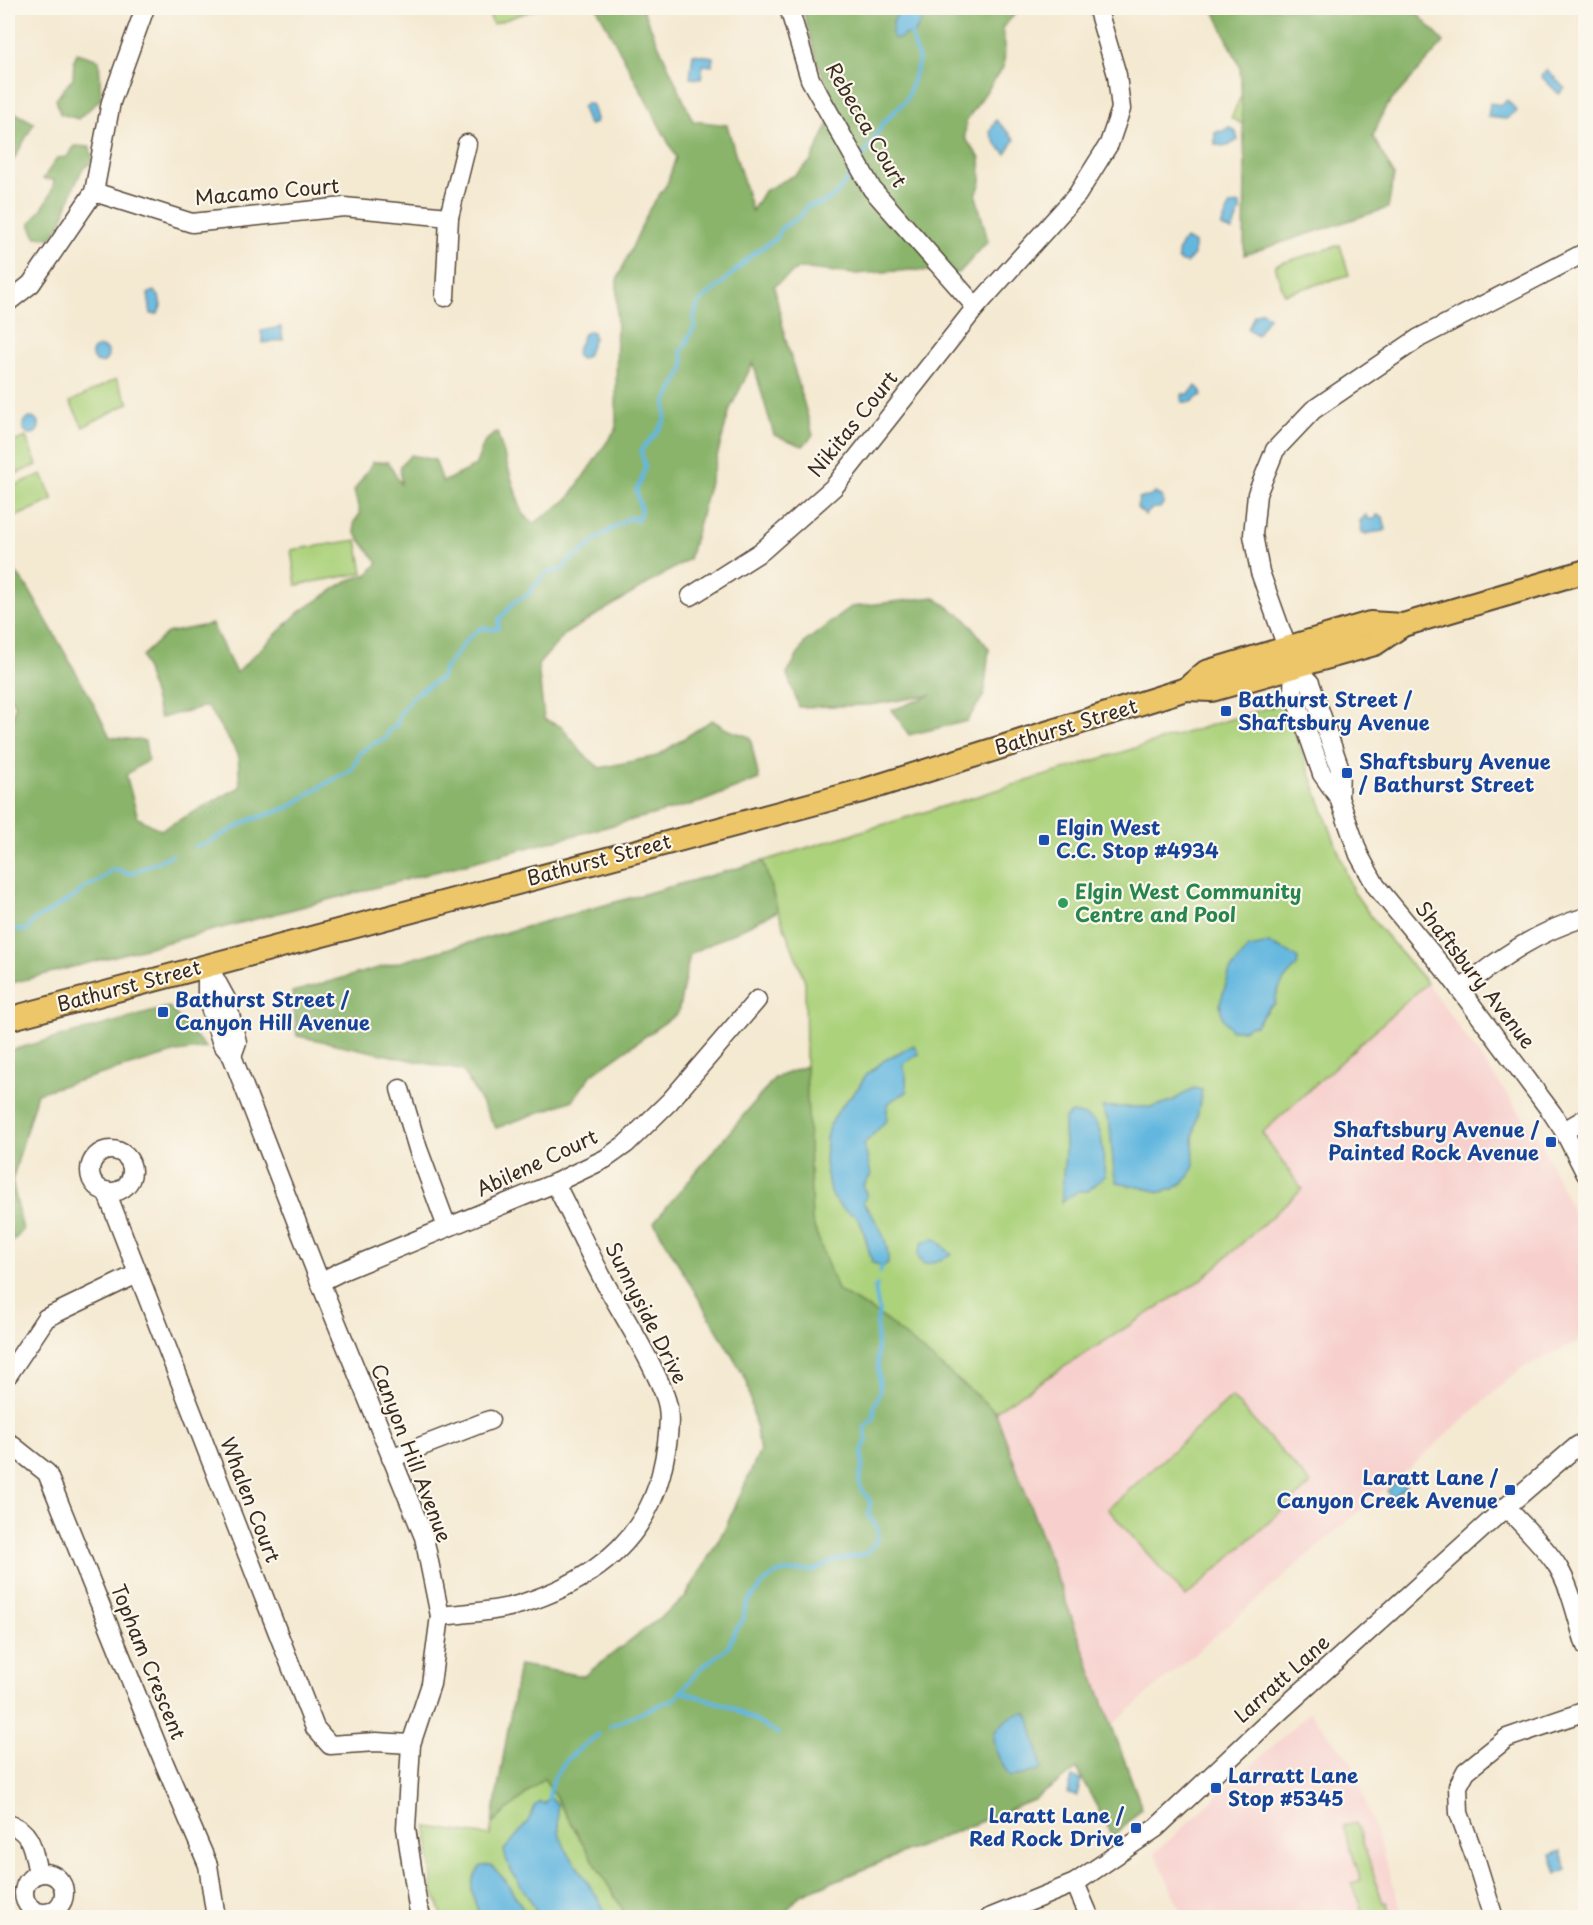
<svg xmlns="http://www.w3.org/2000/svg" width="1593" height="1925" font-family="'Playpen Sans',sans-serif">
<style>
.built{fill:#f7d0cd}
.green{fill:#acd27b;stroke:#747e4c;stroke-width:1.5}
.forest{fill:#89b46b;stroke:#626f44;stroke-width:1.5}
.water{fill:#63b7df;stroke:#4f707e;stroke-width:1.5}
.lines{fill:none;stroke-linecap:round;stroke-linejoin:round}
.stream{stroke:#63b7df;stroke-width:4}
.minor-casing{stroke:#574739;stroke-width:21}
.major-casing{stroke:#574739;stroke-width:26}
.minor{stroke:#fff;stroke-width:18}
.major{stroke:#ecc669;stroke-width:22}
.transit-dot{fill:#1a4fb4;stroke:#fbf7ec;stroke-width:2}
.leisure-dot{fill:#2e9e5b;stroke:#fbf7ec;stroke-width:2}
.labels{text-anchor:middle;stroke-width:4.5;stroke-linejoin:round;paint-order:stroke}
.street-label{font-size:20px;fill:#3b2a1e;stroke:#fbf7ec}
.transit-label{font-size:20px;font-weight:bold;fill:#164399;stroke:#fbf7ec;text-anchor:start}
.leisure-label{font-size:20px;font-weight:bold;fill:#27864d;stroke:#fbf7ec;text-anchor:start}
</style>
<rect width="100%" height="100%" fill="#fbf7ec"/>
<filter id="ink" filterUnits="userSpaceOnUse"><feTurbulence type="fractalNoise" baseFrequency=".0167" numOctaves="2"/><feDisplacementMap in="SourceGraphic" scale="12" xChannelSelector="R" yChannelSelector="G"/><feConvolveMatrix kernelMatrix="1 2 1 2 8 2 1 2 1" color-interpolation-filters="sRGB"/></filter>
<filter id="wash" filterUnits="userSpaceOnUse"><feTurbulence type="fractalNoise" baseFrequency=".008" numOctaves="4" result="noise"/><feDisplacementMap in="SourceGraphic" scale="24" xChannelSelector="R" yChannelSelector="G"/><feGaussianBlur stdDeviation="1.35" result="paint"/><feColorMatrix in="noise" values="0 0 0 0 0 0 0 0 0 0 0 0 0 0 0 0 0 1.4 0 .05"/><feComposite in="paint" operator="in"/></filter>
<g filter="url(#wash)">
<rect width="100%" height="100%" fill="#f4e9d1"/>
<g class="built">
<polygon points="1427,983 1540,1140 1585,1240 1585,1338 1519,1370 1416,1462 1111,1726 995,1411 1201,1280 1302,1190 1262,1133"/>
<polygon points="1310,1712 1353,1764 1404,1917 1183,1917 1155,1853"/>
</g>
<g class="green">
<polygon points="487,8 539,8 493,24"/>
<polygon points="1241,96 1248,127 1231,118"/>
<polygon points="1340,245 1349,275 1284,294 1275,265"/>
<polygon points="116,379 129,403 83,427 70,402"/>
<polygon points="26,437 37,465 8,477 8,444"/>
<polygon points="42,474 53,500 8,520 8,488"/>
<polygon points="357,540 363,573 296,585 291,550"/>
<polygon points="1284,703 1353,891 1378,926 1427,983 1262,1133 1302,1189 1201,1280 995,1411 1142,1808 1113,1837 1077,1769 1033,1800 800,1895 780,1918 443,1917 433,1890 427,1827 490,1836 519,1665 584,1676 685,1598 725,1529 760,1451 747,1381 654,1222 775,1078 806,1066 805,981 778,911 763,861"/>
<polygon points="1232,1397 1311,1484 1186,1597 1108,1509"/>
<polygon points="1356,1822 1383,1903 1386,1902 1391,1917 1364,1917 1352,1883 1361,1880 1343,1826"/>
</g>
<g class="forest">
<polygon points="597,8 642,8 693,121 727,125 752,211 764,191 795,175 811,161 836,108 817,61 802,8 1018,8 1018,11 1002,28 1005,45 1004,66 966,121 965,138 980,158 981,182 976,196 988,241 959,273 912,270 854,274 799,268 774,286 785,337 813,435 803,446 774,435 753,363 730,409 689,559 565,634 538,665 544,719 562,727 582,753 600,768 657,756 712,720 726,729 750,737 759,779 701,802 8,984 8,743 15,705 8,696 8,637 9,637 12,620 8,609 8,563 28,588 90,697 110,737 145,741 148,760 126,775 138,818 161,830 240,787 238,754 207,706 160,718 142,656 167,633 212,624 236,673 298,613 347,581 368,574 378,563 355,533 354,522 360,514 354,491 373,462 388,462 401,485 400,466 411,455 435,460 443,482 475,466 485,441 497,432 522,512 533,524 568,499 616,429 617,280 650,208 667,184 676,157"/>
<polygon points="1213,8 1412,8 1444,42 1385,108 1373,137 1394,175 1388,208 1244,255 1245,164 1240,67"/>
<polygon points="77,53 99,60 101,99 78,119 60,114 56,99 73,78 74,60"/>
<polygon points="8,109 34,123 8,170"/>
<path d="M 75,146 L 90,147 L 93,161 L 82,170 L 73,189 L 61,224 L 51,238 L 36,237 L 30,224 C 41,210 52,198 54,180 L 43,179 L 57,158 L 67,157 Z"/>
<polygon points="934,597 966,619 989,649 984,695 967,721 909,735 892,710 932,695 870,705 799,707 787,674 805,642 851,607"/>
<polygon points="763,861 778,911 690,954 678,1013 591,1075 573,1100 496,1128 463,1071 297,1036 292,992"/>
<polygon points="169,1007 206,1048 177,1052 37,1093 12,1181 23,1230 8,1247 8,1051"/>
<polygon points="806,1066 812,1221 837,1290 881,1316 995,1411 1142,1808 1113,1837 1077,1769 1033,1800 800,1895 780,1918 627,1917 544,1778 492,1824 519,1665 584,1676 685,1598 725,1529 760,1451 747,1381 654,1222 775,1078"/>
</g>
<g class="water">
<path d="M 900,8 L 934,8 L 919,24 L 916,32 L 911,35 L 906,34 C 901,38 899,40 893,38 C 890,28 895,15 900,8 Z"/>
<polygon points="693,54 713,57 712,66 703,65 701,79 690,78"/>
<polygon points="1547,70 1565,88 1559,94 1541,76"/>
<polygon points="1507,100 1517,111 1506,119 1488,117 1490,103 1502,105"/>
<polygon points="588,103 592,105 596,119 595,123 590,125 587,122 582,108 585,104"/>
<polygon points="996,120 1015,139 1006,154 997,145 990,132"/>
<polygon points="1229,127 1236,132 1238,140 1228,146 1215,145 1215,132 1223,131"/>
<polygon points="1240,204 1240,211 1232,231 1221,227 1230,205"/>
<path d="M 1185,239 L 1194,243 L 1194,255 L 1186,263 L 1179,261 C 1176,253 1180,246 1185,239 Z"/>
<polygon points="154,291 159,296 161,306 158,314 151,314 148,294"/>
<polygon points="1262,311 1269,317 1257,335 1248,329 1254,315"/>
<polygon points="281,327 283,340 263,343 261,331"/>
<polygon points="588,331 593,332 594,338 587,356 581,359 577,356 576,352 584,334"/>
<circle cx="100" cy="355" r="8"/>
<polygon points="1196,386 1200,390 1202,396 1197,397 1192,402 1182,402 1182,394 1189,394"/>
<circle cx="31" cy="426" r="8"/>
<polygon points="1155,493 1162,497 1164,502 1160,508 1153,508 1145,515 1137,508 1139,498 1149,497"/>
<path d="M 1366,515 L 1369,519 L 1375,519 L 1377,515 L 1383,517 L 1386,530 C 1379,533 1373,531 1366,534 L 1362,532 L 1360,521 Z"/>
<path d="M 1268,943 L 1287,951 L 1298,959 L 1297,966 C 1286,976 1276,988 1275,1004 L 1269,1007 L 1256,1025 L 1250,1026 L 1244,1030 L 1231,1030 L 1222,1017 L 1220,1003 L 1230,971 L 1248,948 L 1260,946 Z"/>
<path d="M 914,1045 L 919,1054 L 903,1064 L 906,1077 L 907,1092 C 890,1102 886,1098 887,1120 L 864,1144 L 871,1175 L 863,1186 L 867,1196 L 863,1202 C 877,1222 889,1238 888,1263 L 882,1267 L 872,1262 L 862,1226 L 856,1216 L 842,1209 L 830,1193 L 825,1163 L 826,1138 L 829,1127 L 840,1108 L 858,1088 L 866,1075 L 885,1060 Z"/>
<polygon points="1194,1088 1202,1090 1193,1139 1194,1165 1189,1177 1174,1189 1160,1192 1117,1182 1114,1173 1110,1126 1102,1107 1152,1107 1172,1101"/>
<path d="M 1072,1113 C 1079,1114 1089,1116 1095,1122 C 1104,1132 1103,1162 1105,1176 L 1088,1191 L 1078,1191 L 1062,1202 C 1061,1185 1064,1169 1065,1152 C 1066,1140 1062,1130 1065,1118 Z"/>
<polygon points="932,1238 937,1240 952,1255 932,1263 923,1264 919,1259 918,1253 923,1242 928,1241"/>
<polygon points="1400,1479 1406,1486 1393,1498 1387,1491"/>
<path d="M 1027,1713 L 1031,1722 L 1042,1769 L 1023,1775 L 1010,1777 C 1000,1762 994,1751 994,1733 C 1004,1721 1010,1714 1027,1713 Z"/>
<polygon points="1072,1777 1081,1779 1077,1796 1068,1794"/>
<path d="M 550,1798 L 557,1804 L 559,1832 L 565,1848 L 599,1900 L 608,1917 L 480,1917 C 473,1895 465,1886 481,1866 L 491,1865 L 505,1880 L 525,1912 L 530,1914 L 534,1914 L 535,1908 C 525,1889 508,1873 504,1850 C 515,1837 531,1822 535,1805 L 540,1802 L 545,1804 L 546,1801 Z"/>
<polygon points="1561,1851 1567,1870 1557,1874 1551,1855"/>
</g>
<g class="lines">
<g class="stream">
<polyline points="864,155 884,122 905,101 909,93 919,60 911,35"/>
<path d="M 195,846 L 207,843 L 250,820 L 288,808 L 318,788 L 351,770 L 360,753 L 372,744 L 385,739 L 390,729 L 396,726 L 400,714 L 414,695 L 441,678 C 443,668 448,665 454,657 C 465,643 467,635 485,627 L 490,630 L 498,628 L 499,620 L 514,602 L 528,595 L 533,587 L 547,573 L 563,569 L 570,560 L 585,550 L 594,541 L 616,526 L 631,517 L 637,521 L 641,510 L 636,490 L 641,481 L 645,467 L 641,452 L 645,445 L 656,434 L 665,420 L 666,402 L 683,370 L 684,362 L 681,351 L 687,344 L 687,339 L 695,327 L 694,317 L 697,306 L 705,297 L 718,287 L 754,253 L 777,238 L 781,228 L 800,217 L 807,206 C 831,205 840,191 852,173"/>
<path d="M 8,934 L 15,929 L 26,931 L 35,919 L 44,915 L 78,894 C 85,884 90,887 98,881 C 104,877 108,873 114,869 L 130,874 L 172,855"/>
<polyline points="880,1272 882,1267"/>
<polyline points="683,1692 729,1706 779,1734"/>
<polyline points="610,1726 676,1698 700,1669 729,1646 735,1630 743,1621 746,1605 763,1584 774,1575 781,1572 814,1570 836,1560 865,1554 871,1549 878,1537 877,1527 869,1517 870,1501 861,1488 859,1481 863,1464 862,1451 867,1440 865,1427 874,1418 874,1407 880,1391 877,1352 877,1322 879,1311 875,1288 877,1285"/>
<path d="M 549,1798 C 552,1766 575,1752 599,1734"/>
</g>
</g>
</g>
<g filter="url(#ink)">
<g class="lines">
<defs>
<g id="minor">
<polyline points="789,8 810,79 872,189 976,307"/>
<polyline points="94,192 192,223 344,207 449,217 445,297"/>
<polyline points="449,217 467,144"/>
<polyline points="1586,252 1419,338 1313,410 1275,450 1257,494 1253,535 1260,572 1294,667 1293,691 1322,774 1339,798 1359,855 1376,886 1450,976 1552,1113 1564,1131 1586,1174"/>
<polyline points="8,302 31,284 94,192 111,102 145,8"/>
<polyline points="691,596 762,551 834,487 976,307 1077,195 1109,144 1121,109 1117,75 1099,14"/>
<polyline points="1294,667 1310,683 1340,769 1339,798"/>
<polyline points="207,965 207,998 222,1044 232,1056 320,1282 424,1537 440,1616 431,1684 411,1744 406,1828 418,1907 422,1918"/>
<polyline points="208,966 226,999 237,1042 232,1056"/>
<path d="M 1460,990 C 1498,959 1538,931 1586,917"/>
<polyline points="400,1089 418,1149 447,1227"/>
<polyline points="1564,1131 1586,1118"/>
<circle cx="111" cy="1171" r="21"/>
<polyline points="106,1191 315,1728 330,1745 376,1742 411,1744"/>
<polyline points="320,1282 342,1271 555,1183 605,1159 626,1144 670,1101 757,1000"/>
<polyline points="8,1375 46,1318 137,1274"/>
<polyline points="8,1442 47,1473 165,1765 208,1865 216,1918"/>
<polyline points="391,1458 490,1420"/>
<path d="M 1506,1507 C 1523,1526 1544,1545 1558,1567 C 1572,1590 1577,1620 1586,1646"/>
<path d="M 440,1616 C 467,1613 495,1612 521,1604 C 588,1583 643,1545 661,1474 C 666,1453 671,1429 668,1407 C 666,1395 660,1383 655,1373 C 640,1341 621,1312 604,1281 C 587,1249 572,1216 555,1183"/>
<path d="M 8,1824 C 33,1831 33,1851 38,1874"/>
<circle cx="44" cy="1893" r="20"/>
<polyline points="1075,1883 1090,1918"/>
<polyline points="989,1918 1075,1883 1156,1828 1279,1712 1506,1507 1577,1446 1586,1441"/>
<polyline points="1494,1918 1475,1857 1459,1813 1458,1786 1466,1771 1507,1738 1586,1711"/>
</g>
<g id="major">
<polyline points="1186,689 1206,672 1370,623 1403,625"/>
<polyline points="8,1019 865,790 1186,689 1212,690 1375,644 1403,625 1586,571"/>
</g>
</defs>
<use href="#minor" class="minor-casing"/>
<use href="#major" class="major-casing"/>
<use href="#minor" class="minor"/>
<use href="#major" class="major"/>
</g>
</g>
<g class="transit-dot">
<rect x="1220" y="705" width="12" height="12" rx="3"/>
<rect x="1341" y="767" width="12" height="12" rx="3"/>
<rect x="1038" y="834" width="12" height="12" rx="3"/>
<rect x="157" y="1006" width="12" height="12" rx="3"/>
<rect x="1545" y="1136" width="12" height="12" rx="3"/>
<rect x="1504" y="1484" width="12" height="12" rx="3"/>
<rect x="1210" y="1782" width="12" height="12" rx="3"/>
<rect x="1130" y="1822" width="12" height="12" rx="3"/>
</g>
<circle class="leisure-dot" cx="1063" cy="903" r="6"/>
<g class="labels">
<g class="street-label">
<text transform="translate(866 125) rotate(60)" y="7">Rebecca Court</text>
<text transform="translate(267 192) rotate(-5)" y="7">Macamo Court</text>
<text transform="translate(853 424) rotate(-51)" y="7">Nikitas Court</text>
<text transform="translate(1066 727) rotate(-17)" y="7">Bathurst Street</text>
<text transform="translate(599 860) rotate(-15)" y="7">Bathurst Street</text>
<text transform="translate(1475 975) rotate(52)" y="7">Shaftsbury Avenue</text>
<text transform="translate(129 986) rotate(-15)" y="7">Bathurst Street</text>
<text transform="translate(537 1163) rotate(-25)" y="7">Abilene Court</text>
<text transform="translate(646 1313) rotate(63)" y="7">Sunnyside Drive</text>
<text transform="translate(411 1453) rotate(69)" y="7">Canyon Hill Avenue</text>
<text transform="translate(250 1500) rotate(69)" y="7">Whalen Court</text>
<text transform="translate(148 1662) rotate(68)" y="7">Topham Crescent</text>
<text transform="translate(1282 1679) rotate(-42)" y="7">Larratt Lane</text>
</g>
<g class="transit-label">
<text x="1238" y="707">Bathurst Street /<tspan x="1238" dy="23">Shaftsbury Avenue</tspan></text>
<text x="1359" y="769">Shaftsbury Avenue<tspan x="1359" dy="23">/ Bathurst Street</tspan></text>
<text x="1056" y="835">Elgin West<tspan x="1056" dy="23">C.C. Stop #4934</tspan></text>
<text x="175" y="1007">Bathurst Street /<tspan x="175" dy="23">Canyon Hill Avenue</tspan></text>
<text x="1539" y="1137" text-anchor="end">Shaftsbury Avenue /<tspan x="1539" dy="23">Painted Rock Avenue</tspan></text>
<text x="1498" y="1485" text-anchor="end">Laratt Lane /<tspan x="1498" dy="23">Canyon Creek Avenue</tspan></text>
<text x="1228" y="1783">Larratt Lane<tspan x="1228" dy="23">Stop #5345</tspan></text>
<text x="1124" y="1823" text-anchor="end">Laratt Lane /<tspan x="1124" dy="23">Red Rock Drive</tspan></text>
</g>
<g class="leisure-label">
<text x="1075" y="899">Elgin West Community<tspan x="1075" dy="23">Centre and Pool</tspan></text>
</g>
</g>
<rect width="1593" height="1925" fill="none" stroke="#fbf7ec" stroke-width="30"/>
</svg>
